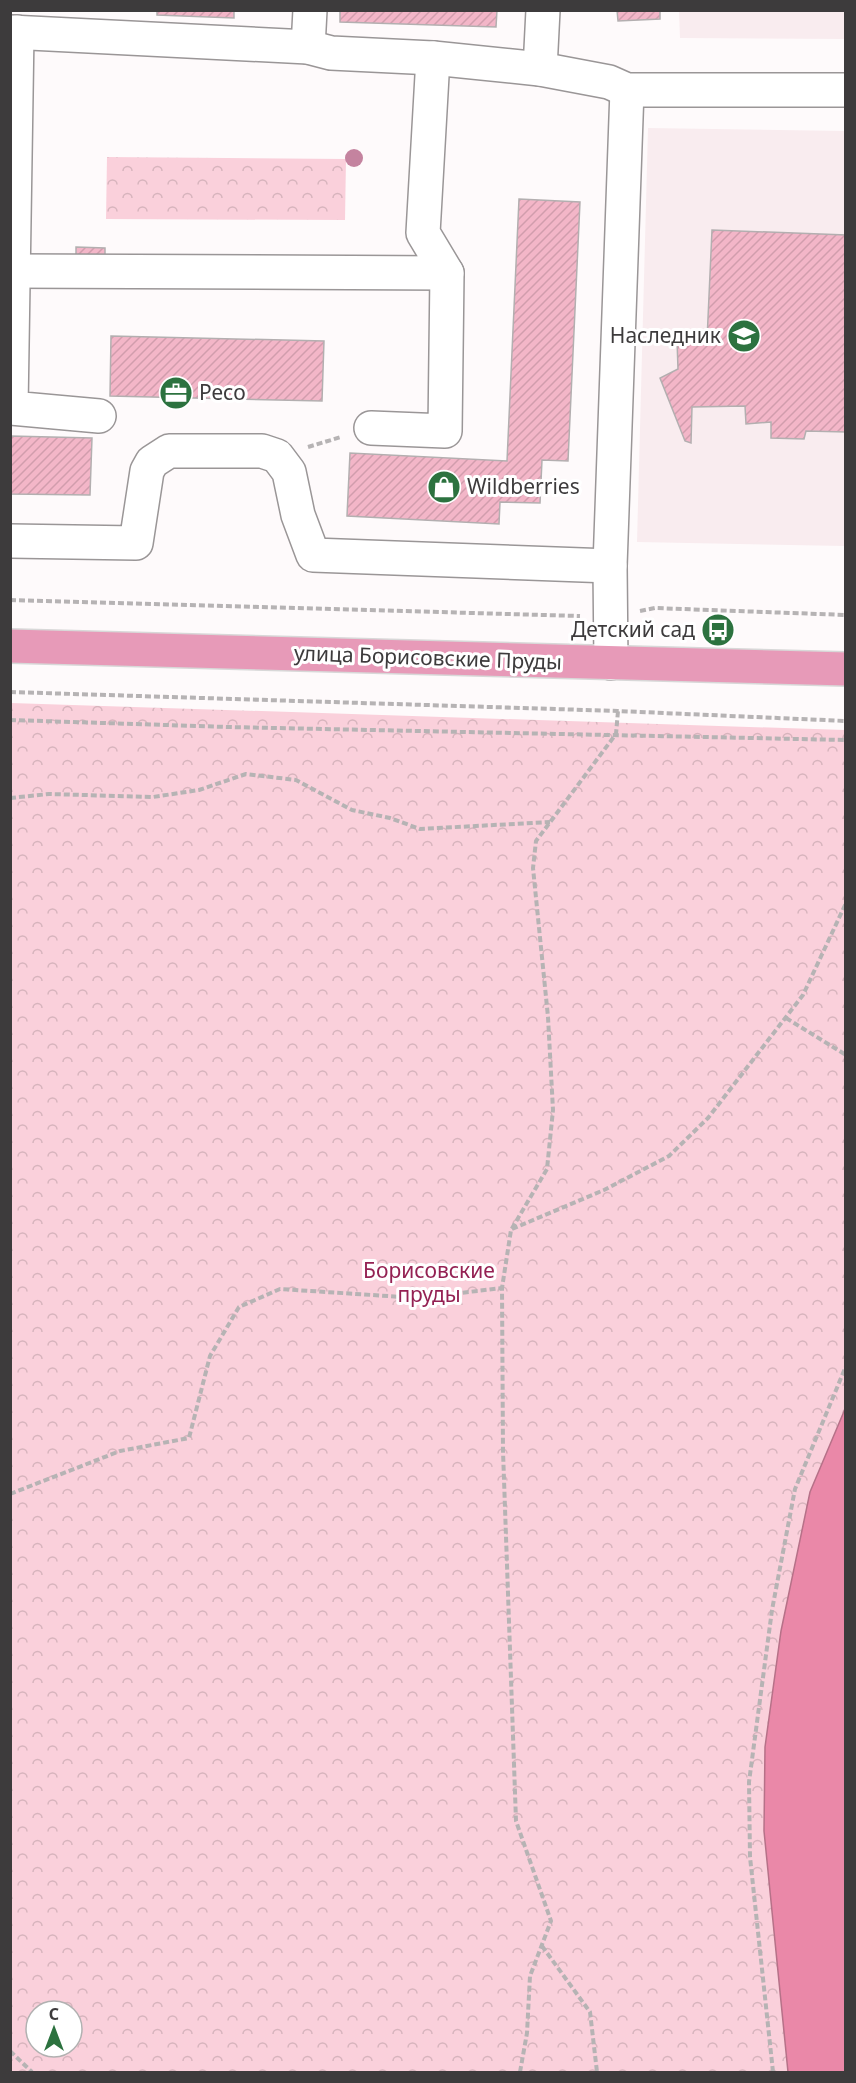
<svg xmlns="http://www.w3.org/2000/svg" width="856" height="2083" font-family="'Noto Sans',sans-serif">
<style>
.built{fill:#f9ecef}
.forest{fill:url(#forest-crowns);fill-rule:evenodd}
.water{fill:#ea88a8;stroke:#b67188;stroke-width:1.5}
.building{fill:url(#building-hatch);stroke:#b3afb0;stroke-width:1.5}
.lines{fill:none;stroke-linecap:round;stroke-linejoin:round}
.minor-casing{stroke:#9a9697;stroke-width:36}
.major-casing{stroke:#d8d8d8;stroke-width:36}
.path{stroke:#b6b3b4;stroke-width:4;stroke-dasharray:6 3;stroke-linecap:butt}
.minor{stroke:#fff;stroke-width:33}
.major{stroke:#e79ab8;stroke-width:33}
.tree{fill:#c4839f}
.labels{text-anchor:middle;stroke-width:6;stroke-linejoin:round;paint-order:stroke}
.poi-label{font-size:21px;fill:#3d3b3c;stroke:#fff;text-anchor:end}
.street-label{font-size:21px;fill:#3d3b3c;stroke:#fff}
.park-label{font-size:21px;fill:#942153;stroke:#fff}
</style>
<defs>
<pattern id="forest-crowns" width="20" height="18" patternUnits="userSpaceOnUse" patternTransform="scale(1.5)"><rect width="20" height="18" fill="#fad0db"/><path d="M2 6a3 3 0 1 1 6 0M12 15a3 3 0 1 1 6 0" fill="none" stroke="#d7b4bd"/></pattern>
<pattern id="building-hatch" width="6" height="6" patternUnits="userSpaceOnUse" patternTransform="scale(1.5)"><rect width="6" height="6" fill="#f3b6c8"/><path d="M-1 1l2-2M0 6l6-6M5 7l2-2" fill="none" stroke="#d19dad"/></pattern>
</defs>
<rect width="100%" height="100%" fill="#fefafb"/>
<g class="built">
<polygon points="679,11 845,11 845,39 680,38"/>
<polygon points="648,128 845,131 845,546 637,542"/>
</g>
<g class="forest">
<polygon points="107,157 346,159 345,220 106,219"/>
<path d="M 11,703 L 845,730 L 845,1409 L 810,1492 L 781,1631 L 765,1747 L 764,1832 L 788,2072 L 11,2072 ZM 36,2011 L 72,2011 L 72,2047 L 36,2047 Z"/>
</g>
<polygon class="water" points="845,1409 845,2072 788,2072 764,1831 765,1747 781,1631 810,1492"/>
<g class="building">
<polygon points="157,10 234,10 234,18 157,15"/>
<polygon points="340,10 497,10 496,27 340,22"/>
<polygon points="617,10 660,10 660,19 618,21"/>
<polygon points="519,199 580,202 568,461 542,460 540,503 500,502 499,524 347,516 350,453 507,461"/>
<polygon points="712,230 846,235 846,432 806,431 804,439 771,438 771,422 746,424 745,406 692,407 691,443 685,441 660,378 678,369 677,340 707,340"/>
<polygon points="76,247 105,248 105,267 76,267"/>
<polygon points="111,336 324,341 322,401 110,396"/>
<polygon points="10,436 92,438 90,495 10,494"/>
</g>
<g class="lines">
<defs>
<g id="minor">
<polyline points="10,32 308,47 331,53 433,58 540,69 609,82 627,90 846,90"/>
<polyline points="17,32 11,408 99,416"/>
<polyline points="308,47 310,10"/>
<polyline points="540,69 543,10"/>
<polyline points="12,271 447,273 423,233 433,58"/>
<polyline points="371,428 445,431 447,273"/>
<polyline points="10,541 136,543 147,471 152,462 169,451 262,451 277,456 289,472 298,515 313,555 610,566"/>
<polyline points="611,663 610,566 627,90"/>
</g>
<polyline id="major" points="10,646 846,669"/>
</defs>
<use href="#minor" class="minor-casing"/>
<use href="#major" class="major-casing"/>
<g class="path">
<polyline points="308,447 341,437"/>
<polyline points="10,600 580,616"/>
<polyline points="640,611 655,608 846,615"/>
<polyline points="10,692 618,711 846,721"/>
<polyline points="10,720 228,727 846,740"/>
<polyline points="10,798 49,794 153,797 199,790 246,774 296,780 352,810 390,818 420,829 550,822"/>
<polyline points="786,1018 846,1055"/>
<polyline points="512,1229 604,1190 669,1156 708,1118 803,995 846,903"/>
<polyline points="10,1494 120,1451 189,1438 210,1356 239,1307 280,1289 418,1298 502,1288"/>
<polyline points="542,1946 590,2012 597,2072"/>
<polyline points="10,2051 32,2072"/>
<polyline points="520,2072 527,2033 530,1976 551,1921 516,1821 503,1451 502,1288 511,1230 547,1169 553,1110 548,1017 533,868 536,841 616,734 618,711"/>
<polyline points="773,2072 750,1857 749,1782 772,1610 795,1489 846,1366"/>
</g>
<use href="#minor" class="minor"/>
<use href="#major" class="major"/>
</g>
<circle class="tree" cx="354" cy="158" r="9"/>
<defs>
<symbol id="school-disc" viewBox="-11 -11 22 22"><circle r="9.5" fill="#2c723f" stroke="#fff"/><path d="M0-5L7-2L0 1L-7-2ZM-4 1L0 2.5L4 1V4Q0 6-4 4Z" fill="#fff"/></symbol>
<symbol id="office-disc" viewBox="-11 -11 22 22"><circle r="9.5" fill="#2c723f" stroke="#fff"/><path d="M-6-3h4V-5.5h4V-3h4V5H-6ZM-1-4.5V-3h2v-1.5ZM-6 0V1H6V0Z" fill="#fff"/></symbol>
<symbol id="shop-disc" viewBox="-11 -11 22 22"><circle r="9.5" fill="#2c723f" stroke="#fff"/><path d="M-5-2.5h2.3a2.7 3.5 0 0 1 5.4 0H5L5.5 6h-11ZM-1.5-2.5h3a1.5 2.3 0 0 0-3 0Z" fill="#fff"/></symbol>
<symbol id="bus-disc" viewBox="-11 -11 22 22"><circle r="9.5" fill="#2c723f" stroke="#fff"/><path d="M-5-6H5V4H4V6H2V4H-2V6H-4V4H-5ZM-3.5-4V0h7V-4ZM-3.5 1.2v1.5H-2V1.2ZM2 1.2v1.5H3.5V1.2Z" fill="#fff"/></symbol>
</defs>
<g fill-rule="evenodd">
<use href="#school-disc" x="725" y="317" width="38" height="38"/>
<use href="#office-disc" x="157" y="374" width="38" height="38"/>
<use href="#shop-disc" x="425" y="468" width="38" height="38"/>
<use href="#bus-disc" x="699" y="611" width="38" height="38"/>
</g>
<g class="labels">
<g class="poi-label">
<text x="721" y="343">Наследник</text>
<text x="199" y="400" text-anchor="start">Ресо</text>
<text x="467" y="494" text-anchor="start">Wildberries</text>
<text x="695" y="637">Детский сад</text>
</g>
<g class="street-label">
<text transform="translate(428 658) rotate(2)" y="7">улица Борисовские Пруды</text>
</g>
<g class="park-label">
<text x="429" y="1278">Борисовские<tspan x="429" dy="24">пруды</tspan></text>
</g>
</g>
<rect width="856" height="2083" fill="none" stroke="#3d3b3c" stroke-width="24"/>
<g transform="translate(54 2029)"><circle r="28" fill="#ffffff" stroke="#b1b1b1" stroke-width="1.5"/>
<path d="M0-4.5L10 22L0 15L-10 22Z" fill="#2c723f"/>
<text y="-9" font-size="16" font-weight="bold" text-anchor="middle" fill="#3d3b3c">С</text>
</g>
</svg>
